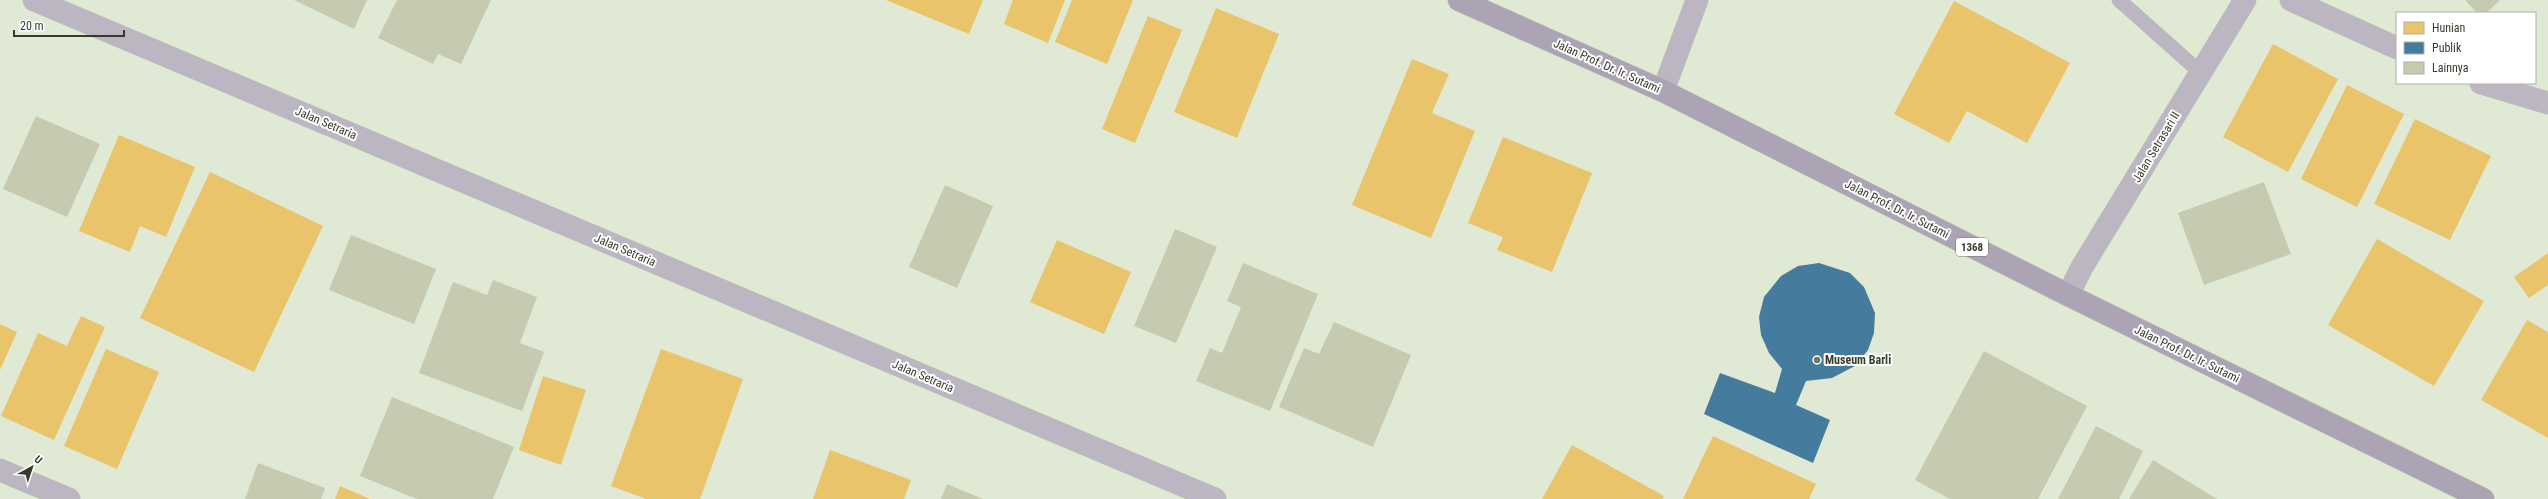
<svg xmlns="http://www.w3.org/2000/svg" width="2548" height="499" font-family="'Roboto Condensed',sans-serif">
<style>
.homes{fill:#e9c46a}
.public{fill:#457b9d}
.building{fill:#c6cab0}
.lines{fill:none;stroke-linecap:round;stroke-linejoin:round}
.service-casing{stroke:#bdc5b3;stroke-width:15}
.minor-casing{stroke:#bdc5b3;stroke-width:23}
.primary-casing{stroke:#bdc5b3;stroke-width:23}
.service{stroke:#bcb6c2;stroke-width:14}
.minor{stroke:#bcb6c2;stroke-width:22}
.primary{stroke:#aca3b4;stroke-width:22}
.poi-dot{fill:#707966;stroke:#fff;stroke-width:1.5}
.labels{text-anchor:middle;stroke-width:4;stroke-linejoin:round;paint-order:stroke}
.shield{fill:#fff;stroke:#72766b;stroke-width:1}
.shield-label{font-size:11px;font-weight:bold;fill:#353c2c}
.street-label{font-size:12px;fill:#353c2c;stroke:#fff}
.poi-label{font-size:12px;font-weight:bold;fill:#353c2c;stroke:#fff;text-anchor:start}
</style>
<rect width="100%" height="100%" fill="#dfe9d3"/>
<g class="homes">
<polygon points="886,0 983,0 969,34"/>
<polygon points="1013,0 1065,0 1048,43 1004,24"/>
<polygon points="1072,0 1133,0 1107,64 1055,42"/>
<polygon points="1954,1 2070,63 2027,143 1967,111 1949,143 1894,114"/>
<polygon points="1216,8 1279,34 1237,138 1174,112"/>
<polygon points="1148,16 1182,30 1135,143 1102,129"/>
<polygon points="2273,44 2338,79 2288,172 2223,137"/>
<polygon points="1412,59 1449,74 1432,113 1475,131 1431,238 1352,205"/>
<polygon points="2347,85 2404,114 2357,207 2301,179"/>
<polygon points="2415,119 2491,156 2450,240 2374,204"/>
<polygon points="119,135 195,167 166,237 140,226 130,252 79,231"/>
<polygon points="1503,137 1592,173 1552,272 1497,250 1503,237 1468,223"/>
<polygon points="210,172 323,226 254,372 140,318"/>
<polygon points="2377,239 2484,301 2434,386 2328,325"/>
<polygon points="1057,240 1131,272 1104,334 1030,302"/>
<polygon points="2548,253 2548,285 2529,298 2514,277"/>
<polygon points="81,316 105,327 54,440 1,416 38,333 67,346"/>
<polygon points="2527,320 2548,332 2548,438 2481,400"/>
<polygon points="0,324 17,332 0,370"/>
<polygon points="106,349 159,372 117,469 64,446"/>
<polygon points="661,349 743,379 700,499 646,499 611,486"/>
<polygon points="543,376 586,390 561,465 519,450"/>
<polygon points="1713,436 1816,484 1809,499 1683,499"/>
<polygon points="1572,445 1664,496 1662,499 1542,499"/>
<polygon points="830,450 911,480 904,499 813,499"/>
<polygon points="340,486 370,499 335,499"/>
</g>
<polygon class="public" points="1819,263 1850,273 1864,287 1875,313 1874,333 1868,350 1855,366 1832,378 1806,381 1796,405 1830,420 1813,463 1704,414 1720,373 1775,393 1782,369 1769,353 1761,335 1759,317 1764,297 1781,276 1798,266"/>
<g class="building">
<polygon points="294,0 367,0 354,29"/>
<polygon points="397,0 491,0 461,64 438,54 433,64 378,38"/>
<polygon points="2465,0 2500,0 2486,13 2477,13"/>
<polygon points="36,116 100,144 67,217 3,189"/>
<polygon points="2264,182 2291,254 2204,285 2178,213"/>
<polygon points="945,185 993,206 957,288 909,267"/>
<polygon points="1175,229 1217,247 1176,343 1134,326"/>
<polygon points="351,235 436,269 414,324 329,290"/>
<polygon points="1243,263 1318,294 1270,411 1196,381 1210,348 1222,353 1241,307 1227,301"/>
<polygon points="493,280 537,297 520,343 544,352 522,411 419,373 453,282 487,295"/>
<polygon points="1334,322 1411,355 1373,447 1279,407 1304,348 1319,354"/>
<polygon points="1984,351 2087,406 2038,499 1950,499 1915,480"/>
<polygon points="392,397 514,447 493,499 417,499 360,476"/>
<polygon points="2096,426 2143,451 2119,499 2058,499"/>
<polygon points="2153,460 2217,499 2129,499"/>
<polygon points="258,463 325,488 321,499 245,499"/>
<polygon points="947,484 983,499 941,499"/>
</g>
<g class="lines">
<defs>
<polyline id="service" points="2119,0 2201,73"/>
<g id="minor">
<polyline points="34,0 1215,499"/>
<polyline points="2291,0 2397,48"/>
<polyline points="2481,83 2548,103"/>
<polyline points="1663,91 1697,0"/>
<polyline points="2068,295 2082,267 2245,0"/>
<polyline points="0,470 69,499"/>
</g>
<polyline id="primary" points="1459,0 1663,91 2068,295 2483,499"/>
</defs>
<use href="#service" class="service-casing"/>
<use href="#minor" class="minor-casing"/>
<use href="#primary" class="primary-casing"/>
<use href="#service" class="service"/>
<use href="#minor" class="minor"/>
<use href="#primary" class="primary"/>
</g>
<circle class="poi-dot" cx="1817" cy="360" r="4"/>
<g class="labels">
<rect class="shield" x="1956" y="238" width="32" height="18" rx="3"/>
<g class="shield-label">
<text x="1972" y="251">1368</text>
</g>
<g class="street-label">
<text transform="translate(1607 66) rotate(24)" y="4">Jalan Prof. Dr. Ir. Sutami</text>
<text transform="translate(326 123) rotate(23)" y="4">Jalan Setraria</text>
<text transform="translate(2156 147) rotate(-59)" y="4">Jalan Setrasari II</text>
<text transform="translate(1897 209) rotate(27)" y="4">Jalan Prof. Dr. Ir. Sutami</text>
<text transform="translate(625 250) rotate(23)" y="4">Jalan Setraria</text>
<text transform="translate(2187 354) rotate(26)" y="4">Jalan Prof. Dr. Ir. Sutami</text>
<text transform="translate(923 376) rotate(23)" y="4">Jalan Setraria</text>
</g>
<g class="poi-label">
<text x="1825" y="364">Museum Barli</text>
</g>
</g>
<rect x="2396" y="12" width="140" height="72" fill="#ffffff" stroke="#aeb1ab"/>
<rect x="2404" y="22" width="20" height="12" fill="#e9c46a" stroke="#aeb1ab"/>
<text x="2432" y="32" font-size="12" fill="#353c2c">Hunian</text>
<rect x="2404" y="42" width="20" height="12" fill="#457b9d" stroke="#aeb1ab"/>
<text x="2432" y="52" font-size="12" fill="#353c2c">Publik</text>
<rect x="2404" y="62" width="20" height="12" fill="#c6cab0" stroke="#aeb1ab"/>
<text x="2432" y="72" font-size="12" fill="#353c2c">Lainnya</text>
<g transform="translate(32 467) rotate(40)" stroke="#ffffff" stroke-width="3" paint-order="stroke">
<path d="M0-3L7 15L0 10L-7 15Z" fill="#353c2c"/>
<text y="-6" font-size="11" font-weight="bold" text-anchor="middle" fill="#353c2c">U</text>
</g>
<path d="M14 30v6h110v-6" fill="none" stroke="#353c2c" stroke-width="2"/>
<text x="20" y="30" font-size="12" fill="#353c2c" stroke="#ffffff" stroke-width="3" paint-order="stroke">20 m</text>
</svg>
